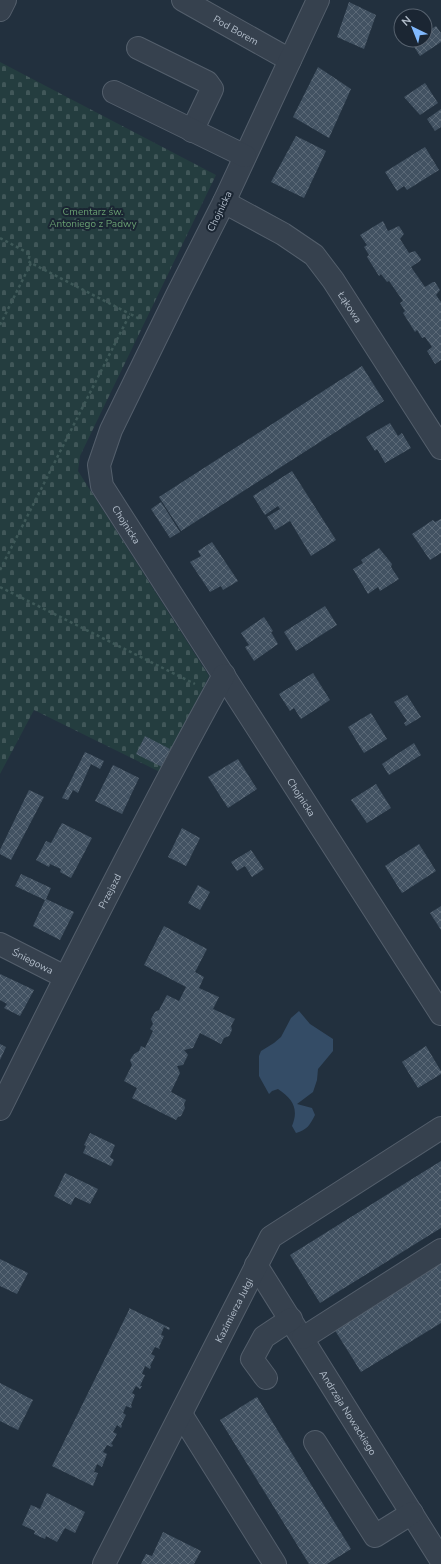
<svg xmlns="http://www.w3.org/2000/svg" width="441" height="1564" font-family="'Nunito Sans',sans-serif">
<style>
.cemetery{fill:url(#cemetery-stones)}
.water{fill:#344c66}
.building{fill:url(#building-cross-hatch)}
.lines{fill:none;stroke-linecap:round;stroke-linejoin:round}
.minor-casing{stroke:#545f6c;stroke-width:24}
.path{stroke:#3f5959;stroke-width:2.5;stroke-dasharray:3 3;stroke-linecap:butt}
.minor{stroke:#36414e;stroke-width:22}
.labels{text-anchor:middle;stroke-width:4;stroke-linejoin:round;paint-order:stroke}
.street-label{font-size:10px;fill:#b1bcc9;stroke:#1b2633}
.park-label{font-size:10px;fill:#679c70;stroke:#1b2633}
</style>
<defs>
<pattern id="cemetery-stones" width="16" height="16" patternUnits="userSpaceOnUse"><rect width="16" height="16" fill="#243d3f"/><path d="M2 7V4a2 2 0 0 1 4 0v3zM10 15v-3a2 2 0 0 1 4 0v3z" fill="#415759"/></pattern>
<pattern id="building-cross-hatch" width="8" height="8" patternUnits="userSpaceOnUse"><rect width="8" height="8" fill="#425262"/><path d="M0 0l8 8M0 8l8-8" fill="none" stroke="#5b6977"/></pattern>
</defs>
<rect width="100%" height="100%" fill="#22303e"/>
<polygon class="cemetery" points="0,62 216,175 80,456 78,471 209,676 162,773 34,710 0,774"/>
<path class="water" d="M 299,1011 L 310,1024 L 333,1039 L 333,1051 L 318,1069 L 317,1080 L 313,1092 L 297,1104 L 312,1108 L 315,1115 C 310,1125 307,1130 296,1133 L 292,1126 C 299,1109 293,1099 278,1089 L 272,1091 L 269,1094 L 259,1076 L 259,1056 L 261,1051 L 274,1043 L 281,1037 L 291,1018 Z"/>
<g class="building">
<polygon points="349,2 376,15 364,49 337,37"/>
<polygon points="436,26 441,33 441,42 420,56 411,42 414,40 425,40 425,33"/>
<polygon points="318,67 351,89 329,138 293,117"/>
<polygon points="425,83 438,103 420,115 404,97"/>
<polygon points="441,109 441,127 435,131 427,119"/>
<polygon points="296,136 326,151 304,198 271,182"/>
<polygon points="425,147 439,170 407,190 404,186 397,191 385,172"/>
<polygon points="383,221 388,231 399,226 404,234 400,239 409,253 415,251 421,259 420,261 411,267 425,287 433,282 435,282 440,290 436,295 441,302 441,360 435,364 427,351 432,347 425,337 422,338 417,330 415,332 403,313 405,311 400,303 403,301 389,281 387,282 381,274 379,276 367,257 369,255 364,247 367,245 360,235"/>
<polygon points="362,366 384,401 181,531 159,497"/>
<polygon points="390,423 398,436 402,433 411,448 385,463 377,449 375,451 366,437"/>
<polygon points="292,471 336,540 311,556 290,521 275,530 267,517 280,509 278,506 265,515 253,496"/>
<polygon points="161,502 180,532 170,538 151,509"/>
<polygon points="441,519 441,553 430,560 412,534 433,520 435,522"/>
<polygon points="212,542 238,581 223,590 221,586 210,592 190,562 201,556 198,551"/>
<polygon points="379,548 392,564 391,567 399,579 380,591 378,587 368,594 353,569 363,563 361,560"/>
<polygon points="325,606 337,625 296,651 284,632"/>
<polygon points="264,617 273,631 271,632 278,644 254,661 245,647 249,645 241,633"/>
<polygon points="313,673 330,700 301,719 294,708 290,711 279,694"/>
<polygon points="407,695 421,717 406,726 404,723 407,721 394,702"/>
<polygon points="371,713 387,739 364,753 348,727"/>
<polygon points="145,736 170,749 162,767 136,754"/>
<polygon points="414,743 421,755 389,775 382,764"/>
<polygon points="85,752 104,761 100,769 91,764 78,793 73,790 68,800 62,798"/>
<polygon points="238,759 257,789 228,808 208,777"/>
<polygon points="113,765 139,778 122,814 95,801"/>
<polygon points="376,784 391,808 367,823 351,800"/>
<polygon points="29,790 44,797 11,860 0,854 0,850"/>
<polygon points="62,823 92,838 71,878 60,872 61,869 50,864 49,867 36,860 46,841 51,843"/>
<polygon points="182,828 200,838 186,866 168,857"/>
<polygon points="419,844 436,871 402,893 385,866"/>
<polygon points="251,850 264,869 252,877 245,866 237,871 231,862"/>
<polygon points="21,874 51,888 46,899 74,912 60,940 33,926 45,900 15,886"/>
<polygon points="198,885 210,892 200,910 188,903"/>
<polygon points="441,906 441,930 430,913"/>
<polygon points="164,926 207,949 195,972 204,977 199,988 219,997 213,1009 235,1019 231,1026 232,1030 229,1036 224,1038 221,1044 200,1033 193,1048 184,1050 188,1055 183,1065 177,1066 180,1073 171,1092 186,1100 184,1104 185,1108 181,1116 178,1117 176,1120 132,1098 137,1088 124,1081 132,1065 130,1060 134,1054 139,1051 141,1046 145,1048 153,1031 150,1029 153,1024 151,1019 155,1012 159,1010 167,995 179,1001 186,987 144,965"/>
<polygon points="0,974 34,990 20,1016 4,1008 7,1004 0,1000"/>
<polygon points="0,1044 6,1047 0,1060"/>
<polygon points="426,1046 441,1071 441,1074 418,1088 402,1062"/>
<polygon points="90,1133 115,1145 110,1157 114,1160 111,1166 83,1153 86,1146 84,1145"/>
<polygon points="441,1161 441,1228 320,1303 290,1255"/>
<polygon points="65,1173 98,1189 90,1204 75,1197 71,1205 54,1196"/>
<polygon points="441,1256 441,1323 361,1372 331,1324"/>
<polygon points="0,1259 28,1273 17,1294 0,1286"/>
<polygon points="129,1308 170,1328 169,1330 164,1327 161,1335 164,1336 159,1347 160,1349 155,1347 151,1354 155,1356 150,1366 151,1367 150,1369 145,1366 142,1374 145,1375 140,1386 142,1386 140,1389 136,1386 132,1393 135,1395 131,1405 132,1407 131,1408 126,1406 123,1413 126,1415 121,1425 122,1426 121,1428 117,1425 113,1432 117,1434 111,1444 113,1445 112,1447 107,1445 103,1452 107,1454 102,1467 97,1464 94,1472 98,1473 93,1486 52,1466 129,1310"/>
<polygon points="0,1383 33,1400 18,1430 0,1421"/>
<polygon points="257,1397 351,1549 327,1564 309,1564 220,1420"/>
<polygon points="47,1493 85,1512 75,1533 65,1528 57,1542 46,1536 45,1539 34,1534 35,1531 22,1525 31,1505 40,1509"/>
<polygon points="163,1532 201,1551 194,1564 141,1564 146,1554 152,1556"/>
</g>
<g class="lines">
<defs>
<g id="minor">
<path id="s1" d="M 183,0 L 290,60"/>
<path id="s2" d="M 318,0 L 224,202 L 178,293 L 111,430 L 99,465 L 102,486 L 441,1014"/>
<polyline points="0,10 5,0"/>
<polyline points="138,48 207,82 212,89 192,131"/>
<polyline points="114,92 245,156"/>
<path id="s3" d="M 224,202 L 283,234 L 314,255 L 333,280 L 441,448"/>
<path id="s4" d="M 0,944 L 65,977"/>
<path id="s5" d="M 0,1109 C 72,963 145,818 224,675"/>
<path id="s6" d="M 256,1265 L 441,1560"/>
<polyline points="303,1338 441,1250"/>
<polyline points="266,1378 252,1359 264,1337 291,1319"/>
<polyline points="181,1414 275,1564"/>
<polyline points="315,1442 375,1536 412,1513"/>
<path id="s7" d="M 104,1564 L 271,1237 L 441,1128"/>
</g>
</defs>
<use href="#minor" class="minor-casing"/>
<g class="path">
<polyline points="0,238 30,254 28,261 31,263"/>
<polyline points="0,325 31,263 130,314"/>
<polyline points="0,570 130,314 140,319"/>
<polyline points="0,587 195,684"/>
</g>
<use href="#minor" class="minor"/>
</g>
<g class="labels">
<g class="street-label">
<text dy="4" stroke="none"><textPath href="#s1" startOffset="61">Pod Borem</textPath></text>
<text transform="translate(219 211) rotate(-64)" y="4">Chojnicka</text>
<text dy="4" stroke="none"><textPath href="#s3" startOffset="168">Łąkowa</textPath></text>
<text dy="4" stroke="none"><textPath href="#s2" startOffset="581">Chojnicka</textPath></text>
<text dy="4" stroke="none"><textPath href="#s2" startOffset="905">Chojnicka</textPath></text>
<text dy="4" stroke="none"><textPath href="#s5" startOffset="244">Przejazd</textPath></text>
<text dy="4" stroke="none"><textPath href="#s4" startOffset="37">Śniegowa</textPath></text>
<text dy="4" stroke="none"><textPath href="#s7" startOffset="285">Kazimierza Jułgi</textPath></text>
<text dy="4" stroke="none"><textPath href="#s6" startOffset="174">Andrzeja Nowackiego</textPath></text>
</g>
<g class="park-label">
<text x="93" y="215">Cmentarz św.<tspan x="93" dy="12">Antoniego z Padwy</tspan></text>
</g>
</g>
<g transform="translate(413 28) rotate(317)"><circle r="19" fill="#1b2633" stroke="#57626f"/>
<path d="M0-3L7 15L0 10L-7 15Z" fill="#81b9fe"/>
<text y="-6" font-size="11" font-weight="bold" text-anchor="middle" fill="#b1bcc9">N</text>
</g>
</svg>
